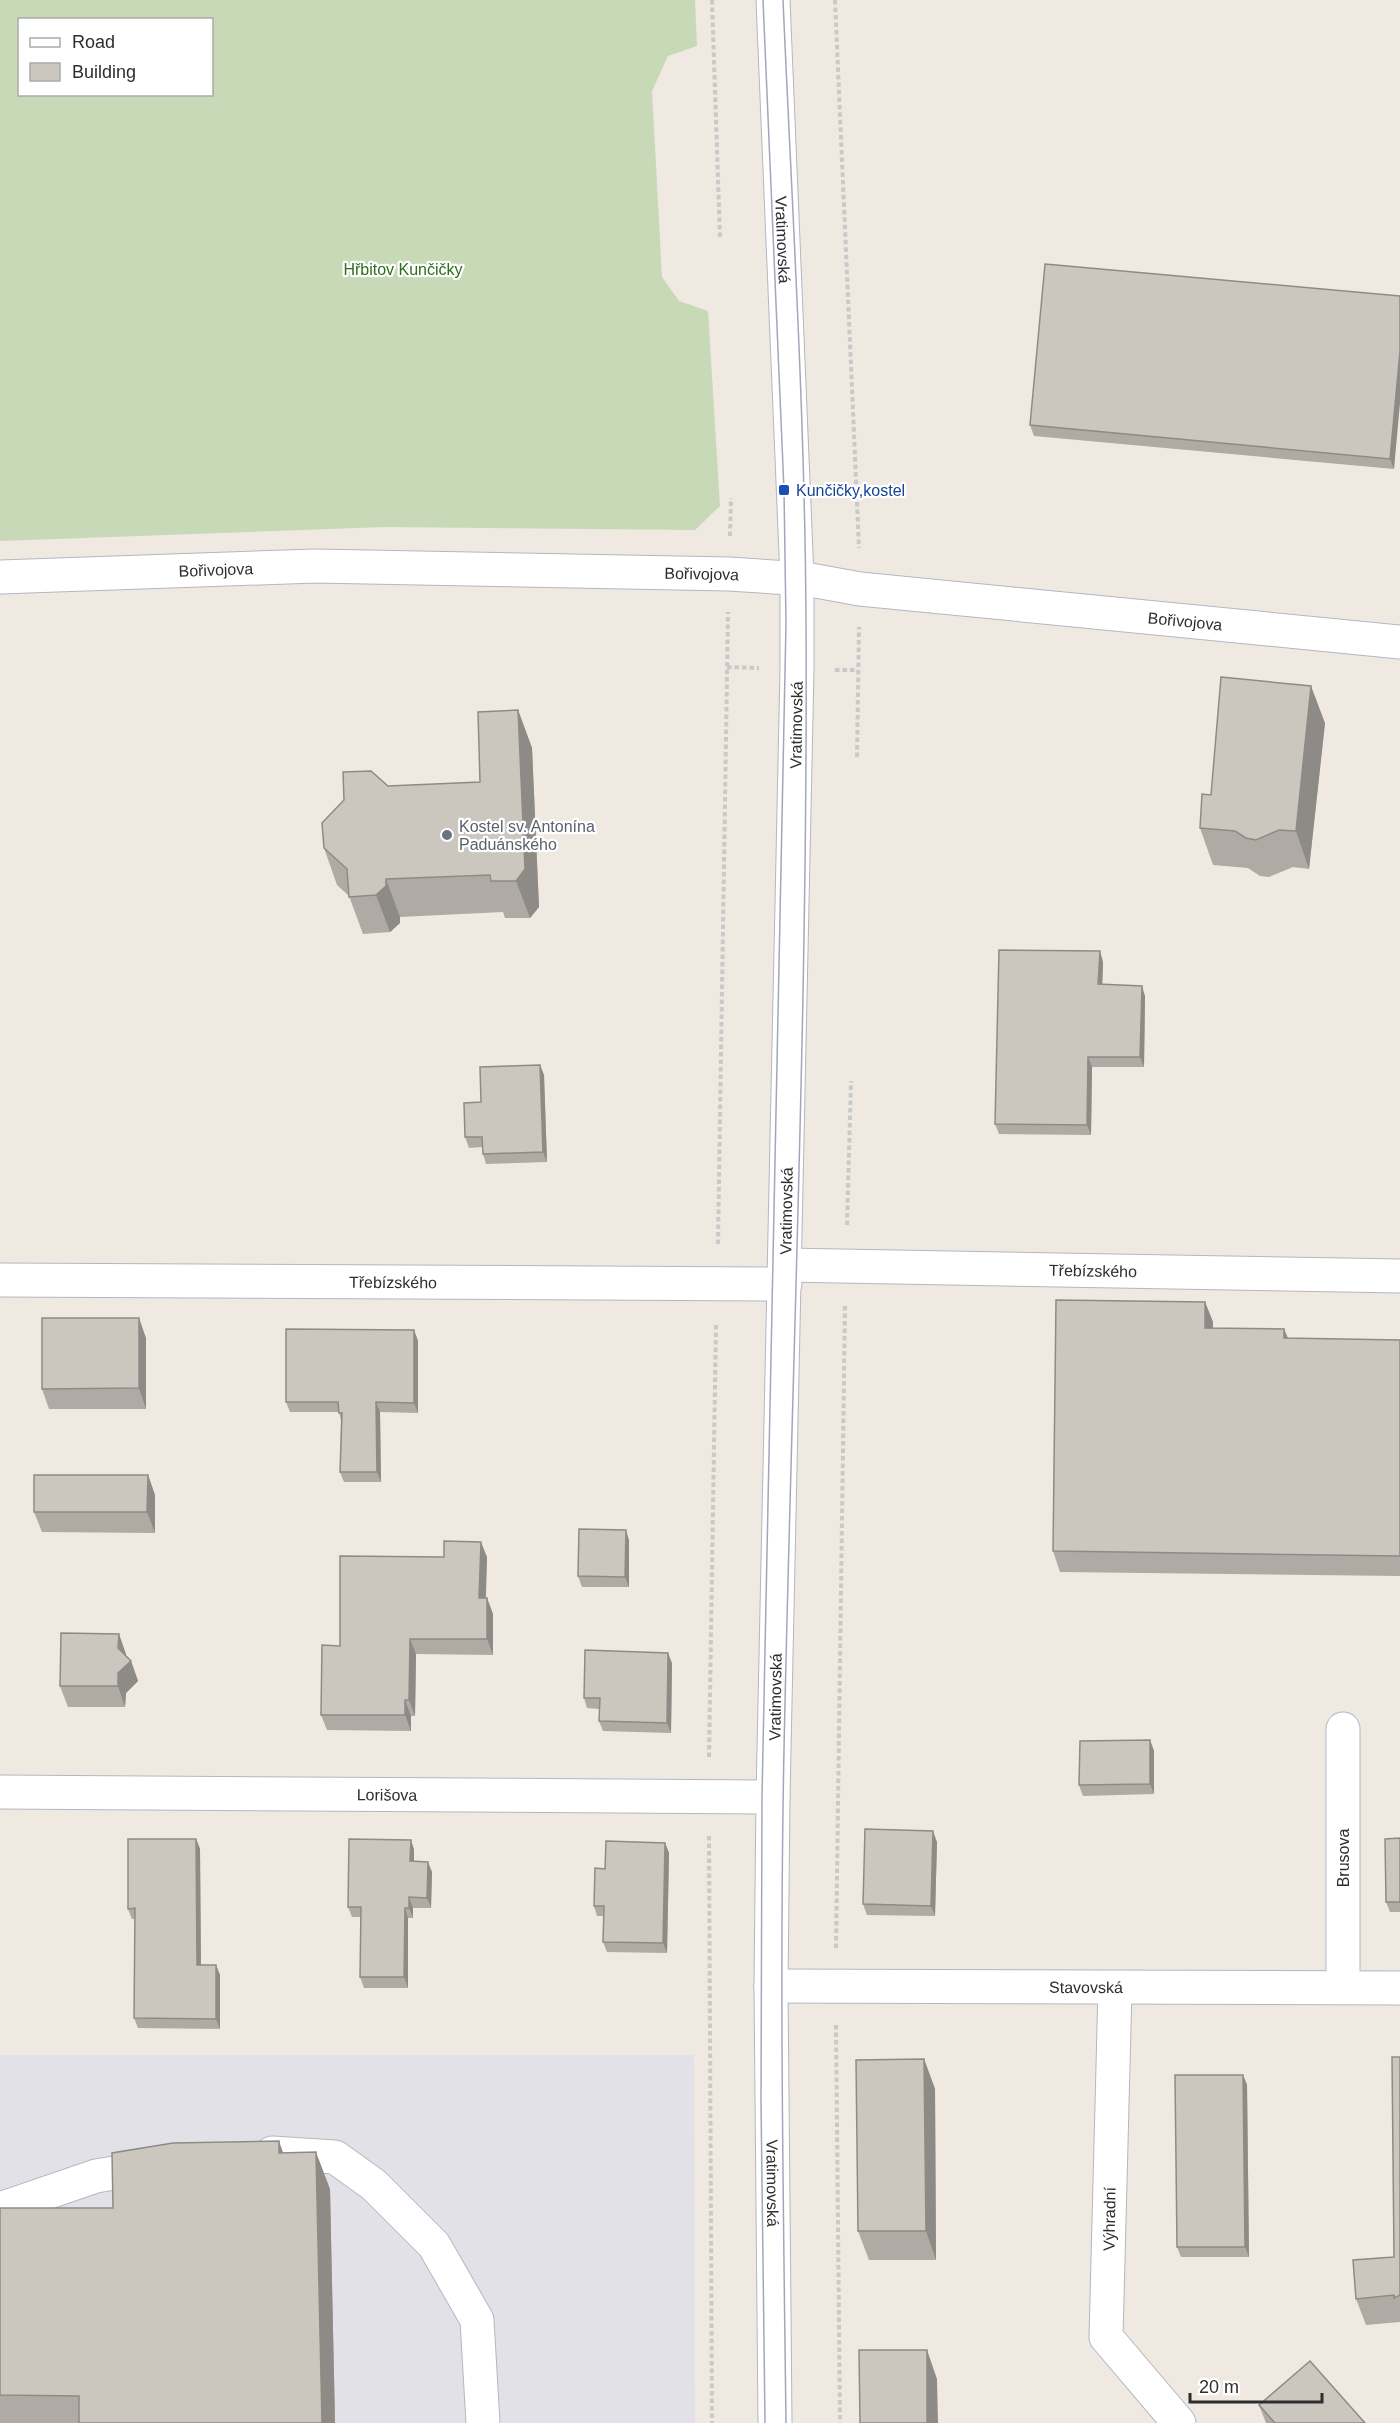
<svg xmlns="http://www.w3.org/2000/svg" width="1400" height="2423" font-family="Arial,sans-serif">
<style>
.industrial{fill:#e3e1e8}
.cemetery{fill:#c8d9b8;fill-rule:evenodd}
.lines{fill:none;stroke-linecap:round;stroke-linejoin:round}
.minor-casing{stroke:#b4b7c1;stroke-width:35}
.path{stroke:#c9c9c9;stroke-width:4;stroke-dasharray:4.5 3;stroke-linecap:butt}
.minor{stroke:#fff;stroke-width:33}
.tram{stroke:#a3a6b8;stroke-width:1.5}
.wall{fill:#afaba4}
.shaded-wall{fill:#8e8b86}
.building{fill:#cbc7bf;stroke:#8e8b86;stroke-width:1.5}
.transit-dot{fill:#1a4fb4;stroke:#fff;stroke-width:2}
.worship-dot{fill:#6b7280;stroke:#fff;stroke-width:2}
.labels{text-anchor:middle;stroke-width:4.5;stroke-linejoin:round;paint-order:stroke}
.street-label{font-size:16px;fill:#2e2e2e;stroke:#fff}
.park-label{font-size:16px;fill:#2c6e1b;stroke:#fff}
.transit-label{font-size:16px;fill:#164399;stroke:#fff;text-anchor:start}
.worship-label{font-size:16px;fill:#5b616d;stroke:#fff;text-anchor:start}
</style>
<rect width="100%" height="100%" fill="#efe9e1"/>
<polygon class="industrial" points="0,2055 694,2055 695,2423 0,2423"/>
<path class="cemetery" d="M 0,0 L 695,0 L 697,46 L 668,56 L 652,91 L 662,277 L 679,301 L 708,311 L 720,506 L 695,530 L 385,527 L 0,541 ZM 20,20 L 212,20 L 212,94 L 20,94 Z"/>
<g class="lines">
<defs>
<g id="minor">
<path id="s1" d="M 773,0 L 797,578 L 797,669 L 773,1797 L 771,1986 L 775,2423"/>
<path id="s2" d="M 0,577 L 315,566 L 729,574 L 805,579 L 860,589 L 1400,642"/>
<path id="s3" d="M 785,1265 L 1400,1276"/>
<path id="s4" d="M 0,1280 L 785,1284"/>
<path id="s5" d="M 0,1792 L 773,1797"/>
<path id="s6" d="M 771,1986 L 1400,1988"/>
<polyline points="1343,1987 1343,1729"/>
<polyline points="1115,1989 1106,2337 1179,2423"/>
<polyline points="272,2153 335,2157 374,2185 434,2245 477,2320 483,2423"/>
<polyline points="0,2209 96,2176 156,2166"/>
</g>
</defs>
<use href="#minor" class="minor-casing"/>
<g class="path">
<polyline points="712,0 720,238"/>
<polyline points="835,0 859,548"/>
<polyline points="730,536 731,498"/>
<polyline points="727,667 759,668"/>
<polyline points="835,670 858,670"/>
<polyline points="857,757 859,627"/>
<polyline points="847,1225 851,1081"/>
<polyline points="718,1244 728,612"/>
<polyline points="709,1757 716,1323"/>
<polyline points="709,1836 712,2423"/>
<polyline points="836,1948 845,1305"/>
<polyline points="836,2025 840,2423"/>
</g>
<use href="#minor" class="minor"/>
<g class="tram">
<polyline points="763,0 784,490 786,623 762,1797 761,2102 765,2423"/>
<path d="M 783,0 C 792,207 805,414 806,621 C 808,982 793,1343 785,1704 C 779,1944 783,2184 786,2423"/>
</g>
</g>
<g class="wall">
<polygon points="1400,296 1394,469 1034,436 1030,425"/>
<polygon points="518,710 532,748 539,907 530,918 505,918 503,912 400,917 400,923 390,932 363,934 349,896 337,885 324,848 388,786 480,782"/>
<polygon points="1325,723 1309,869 1293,867 1269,877 1260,876 1248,868 1213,865 1200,828 1211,795"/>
<polygon points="1103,962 1102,984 1145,996 1144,1067 1092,1067 1091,1135 999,1134 995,1124"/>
<polygon points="540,1065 544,1075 547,1162 486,1164 483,1154 482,1147 469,1148 465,1137 481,1102"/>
<polygon points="1205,1302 1213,1322 1213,1328 1284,1329 1288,1338 1400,1340 1400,1576 1060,1572 1053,1551"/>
<polygon points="414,1330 418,1341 418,1413 380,1412 381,1482 344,1482 340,1472 341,1421 339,1412 290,1412 286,1402"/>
<polygon points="146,1338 146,1409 49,1409 42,1389"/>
<polygon points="148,1475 155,1495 155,1533 42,1532 34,1512"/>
<polygon points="629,1540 629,1587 582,1587 578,1576"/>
<polygon points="487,1557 486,1598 487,1598 493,1614 493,1655 416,1654 415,1716 411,1716 411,1731 327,1730 321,1715 340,1646"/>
<polygon points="126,1654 126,1656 131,1661 138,1681 126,1693 125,1707 68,1707 60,1686"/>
<polygon points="672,1663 671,1733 603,1731 599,1721 599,1709 587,1708 584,1698"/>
<polygon points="1150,1740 1154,1751 1154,1794 1083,1796 1079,1785"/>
<polygon points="1400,1838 1400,1912 1390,1912 1386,1902"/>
<polygon points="196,1839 200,1849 201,1965 216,1965 220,1975 220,2029 138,2028 134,2018 135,1919 132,1919 128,1909"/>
<polygon points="411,1840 414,1850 414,1862 432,1872 431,1908 413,1908 413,1918 408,1918 408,1988 364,1988 360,1977 361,1917 352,1917 348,1907"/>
<polygon points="937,1842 935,1916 867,1915 863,1904"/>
<polygon points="665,1843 669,1853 667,1953 607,1952 603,1942 604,1916 597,1916 594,1906 605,1869"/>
<polygon points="1400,2057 1400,2322 1366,2325 1356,2299 1394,2257"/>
<polygon points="924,2059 935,2089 936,2260 869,2260 858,2231"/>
<polygon points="1243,2075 1247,2085 1249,2257 1181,2257 1177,2247"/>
<polygon points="283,2153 330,2189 335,2423 0,2423 0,2208 113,2208"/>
<polygon points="1259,2405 1365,2423 1266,2423"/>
</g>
<g class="shaded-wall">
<polygon points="1400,351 1400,403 1394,469 1390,459"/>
<polygon points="1311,686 1325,723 1309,869 1296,831"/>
<polygon points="518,710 532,748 539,907 530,918 516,881"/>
<polygon points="386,879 400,917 400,923 390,932 376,895"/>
<polygon points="1100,951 1103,962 1102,994 1098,984"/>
<polygon points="1142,986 1145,996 1144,1067 1140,1057"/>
<polygon points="1088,1057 1092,1067 1091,1135 1087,1125"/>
<polygon points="540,1065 544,1075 547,1162 543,1152"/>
<polygon points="1205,1302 1213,1322 1212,1348 1205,1328"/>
<polygon points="139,1318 146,1338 146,1409 139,1388"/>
<polygon points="1284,1329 1292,1349 1284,1338"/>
<polygon points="414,1330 418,1341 418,1413 414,1403"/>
<polygon points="376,1402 380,1412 381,1482 377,1472"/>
<polygon points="148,1475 155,1495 155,1533 147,1512"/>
<polygon points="626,1530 629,1540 629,1587 625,1577"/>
<polygon points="481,1542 487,1557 485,1614 479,1598"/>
<polygon points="487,1598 493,1614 493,1655 487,1639"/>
<polygon points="119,1634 126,1654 125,1666 131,1661 138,1681 126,1693 125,1707 118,1686"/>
<polygon points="410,1639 416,1654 415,1716 409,1700"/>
<polygon points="668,1653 672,1663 671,1733 667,1723"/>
<polygon points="405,1700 411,1716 411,1731 405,1715"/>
<polygon points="1150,1740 1154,1751 1154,1794 1150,1784"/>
<polygon points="933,1831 937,1842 935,1916 931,1906"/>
<polygon points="196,1839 200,1849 201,1975 197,1965"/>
<polygon points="411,1840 414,1850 414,1872 410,1861"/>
<polygon points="665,1843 669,1853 667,1953 663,1943"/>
<polygon points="428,1862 432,1872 431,1908 427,1898"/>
<polygon points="409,1897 413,1908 413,1918 409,1908"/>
<polygon points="405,1908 408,1918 408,1988 404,1977"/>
<polygon points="216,1965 220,1975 220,2029 216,2019"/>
<polygon points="924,2059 935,2089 936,2260 926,2231"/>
<polygon points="1243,2075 1247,2085 1249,2257 1245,2247"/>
<polygon points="279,2141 292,2178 279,2153"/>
<polygon points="316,2152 330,2189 335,2423 322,2423"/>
<polygon points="927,2350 937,2379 938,2423 927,2423"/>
</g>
<g class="building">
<polygon points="1045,264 1400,296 1400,351 1390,459 1030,425"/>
<polygon points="1221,677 1311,686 1296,831 1279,830 1256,840 1246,838 1235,831 1200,828 1202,794 1211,795"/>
<polygon points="518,710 525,869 516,881 491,881 490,875 386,879 386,886 376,895 349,897 347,869 324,848 322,823 344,800 343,772 371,771 388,786 480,782 478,712"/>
<polygon points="999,950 1100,951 1098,984 1142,986 1140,1057 1088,1057 1087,1125 995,1124"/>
<polygon points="540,1065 543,1152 483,1154 482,1137 465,1137 464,1103 481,1102 480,1067"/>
<polygon points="1056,1300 1205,1302 1205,1328 1284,1329 1284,1338 1400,1340 1400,1556 1053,1551"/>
<polygon points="42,1318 139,1318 139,1388 42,1389"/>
<polygon points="286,1329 414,1330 414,1403 376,1402 377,1472 340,1472 342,1413 339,1413 338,1402 286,1402"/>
<polygon points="34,1475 148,1475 147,1512 34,1512"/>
<polygon points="579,1529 626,1530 625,1577 578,1576"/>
<polygon points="444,1541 481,1542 479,1598 487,1598 487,1639 410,1639 409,1700 405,1700 405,1715 321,1715 322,1645 340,1646 340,1556 444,1557"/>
<polygon points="61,1633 119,1634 118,1648 131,1661 118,1673 118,1686 60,1686"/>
<polygon points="585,1650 668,1653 667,1723 599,1721 600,1698 584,1698"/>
<polygon points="1150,1740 1150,1784 1079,1785 1080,1741"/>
<polygon points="865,1829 933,1831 931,1906 863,1904"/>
<polygon points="1400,1838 1400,1902 1386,1902 1385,1839"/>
<polygon points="128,1839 196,1839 197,1965 216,1965 216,2019 134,2018 135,1908 128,1909"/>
<polygon points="349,1839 411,1840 410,1861 428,1862 427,1898 409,1897 409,1908 405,1908 404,1977 360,1977 361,1907 348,1907"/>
<polygon points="606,1841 665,1843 663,1943 603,1942 604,1906 594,1906 595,1868 605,1869"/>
<polygon points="1392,2057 1400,2057 1400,2295 1394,2298 1394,2295 1356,2299 1353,2260 1394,2257"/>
<polygon points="924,2059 926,2231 858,2231 856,2060"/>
<polygon points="1175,2075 1243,2075 1245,2247 1177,2247"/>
<polygon points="279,2141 279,2153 316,2152 322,2423 79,2423 79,2396 0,2395 0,2208 113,2208 112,2153 173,2143"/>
<polygon points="859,2350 927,2350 927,2423 860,2423"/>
<polygon points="1310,2361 1365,2423 1275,2423 1259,2405"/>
</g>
<rect class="transit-dot" x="778" y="484" width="12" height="12" rx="3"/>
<circle class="worship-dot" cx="447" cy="835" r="6"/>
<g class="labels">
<g class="street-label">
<text dy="6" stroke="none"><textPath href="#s1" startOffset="240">Vratimovská</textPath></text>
<text dy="6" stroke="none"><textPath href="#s2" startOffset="216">Bořivojova</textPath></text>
<text dy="6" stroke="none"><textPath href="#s2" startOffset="702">Bořivojova</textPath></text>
<text dy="6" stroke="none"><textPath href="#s2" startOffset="1188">Bořivojova</textPath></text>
<text transform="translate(796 725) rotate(-89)" y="6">Vratimovská</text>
<text transform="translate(786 1211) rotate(-89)" y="6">Vratimovská</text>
<text dy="6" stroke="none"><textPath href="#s3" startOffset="308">Třebízského</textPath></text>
<text dy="6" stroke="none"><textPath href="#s4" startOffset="393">Třebízského</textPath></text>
<text transform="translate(775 1697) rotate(-89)" y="6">Vratimovská</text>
<text dy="6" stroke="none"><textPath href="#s5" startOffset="387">Lorišova</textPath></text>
<text transform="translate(1343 1858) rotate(-90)" y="6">Brusova</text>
<text dy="6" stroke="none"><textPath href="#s6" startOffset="315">Stavovská</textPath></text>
<text dy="6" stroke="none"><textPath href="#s1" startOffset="2184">Vratimovská</textPath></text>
<text transform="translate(1109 2219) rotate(-89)" y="6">Výhradní</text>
</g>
<g class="park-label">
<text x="403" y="275">Hřbitov Kunčičky</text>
</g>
<g class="transit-label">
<text x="796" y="496">Kunčičky,kostel</text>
</g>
<g class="worship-label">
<text x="459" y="832">Kostel sv. Antonína<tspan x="459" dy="18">Paduánského</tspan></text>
</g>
</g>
<rect x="18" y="18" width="195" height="78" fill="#ffffff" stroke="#ababab" stroke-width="1.5"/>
<rect x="30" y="38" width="30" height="9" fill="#ffffff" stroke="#ababab" stroke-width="1.5"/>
<text x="72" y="48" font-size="18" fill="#2e2e2e">Road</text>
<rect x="30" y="63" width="30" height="18" fill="#cbc7bf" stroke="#ababab" stroke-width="1.5"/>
<text x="72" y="78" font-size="18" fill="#2e2e2e">Building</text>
<path d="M1190 2393v9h132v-9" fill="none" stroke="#2e2e2e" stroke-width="3"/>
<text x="1199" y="2393" font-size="18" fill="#2e2e2e" stroke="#ffffff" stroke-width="4.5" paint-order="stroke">20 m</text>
</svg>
